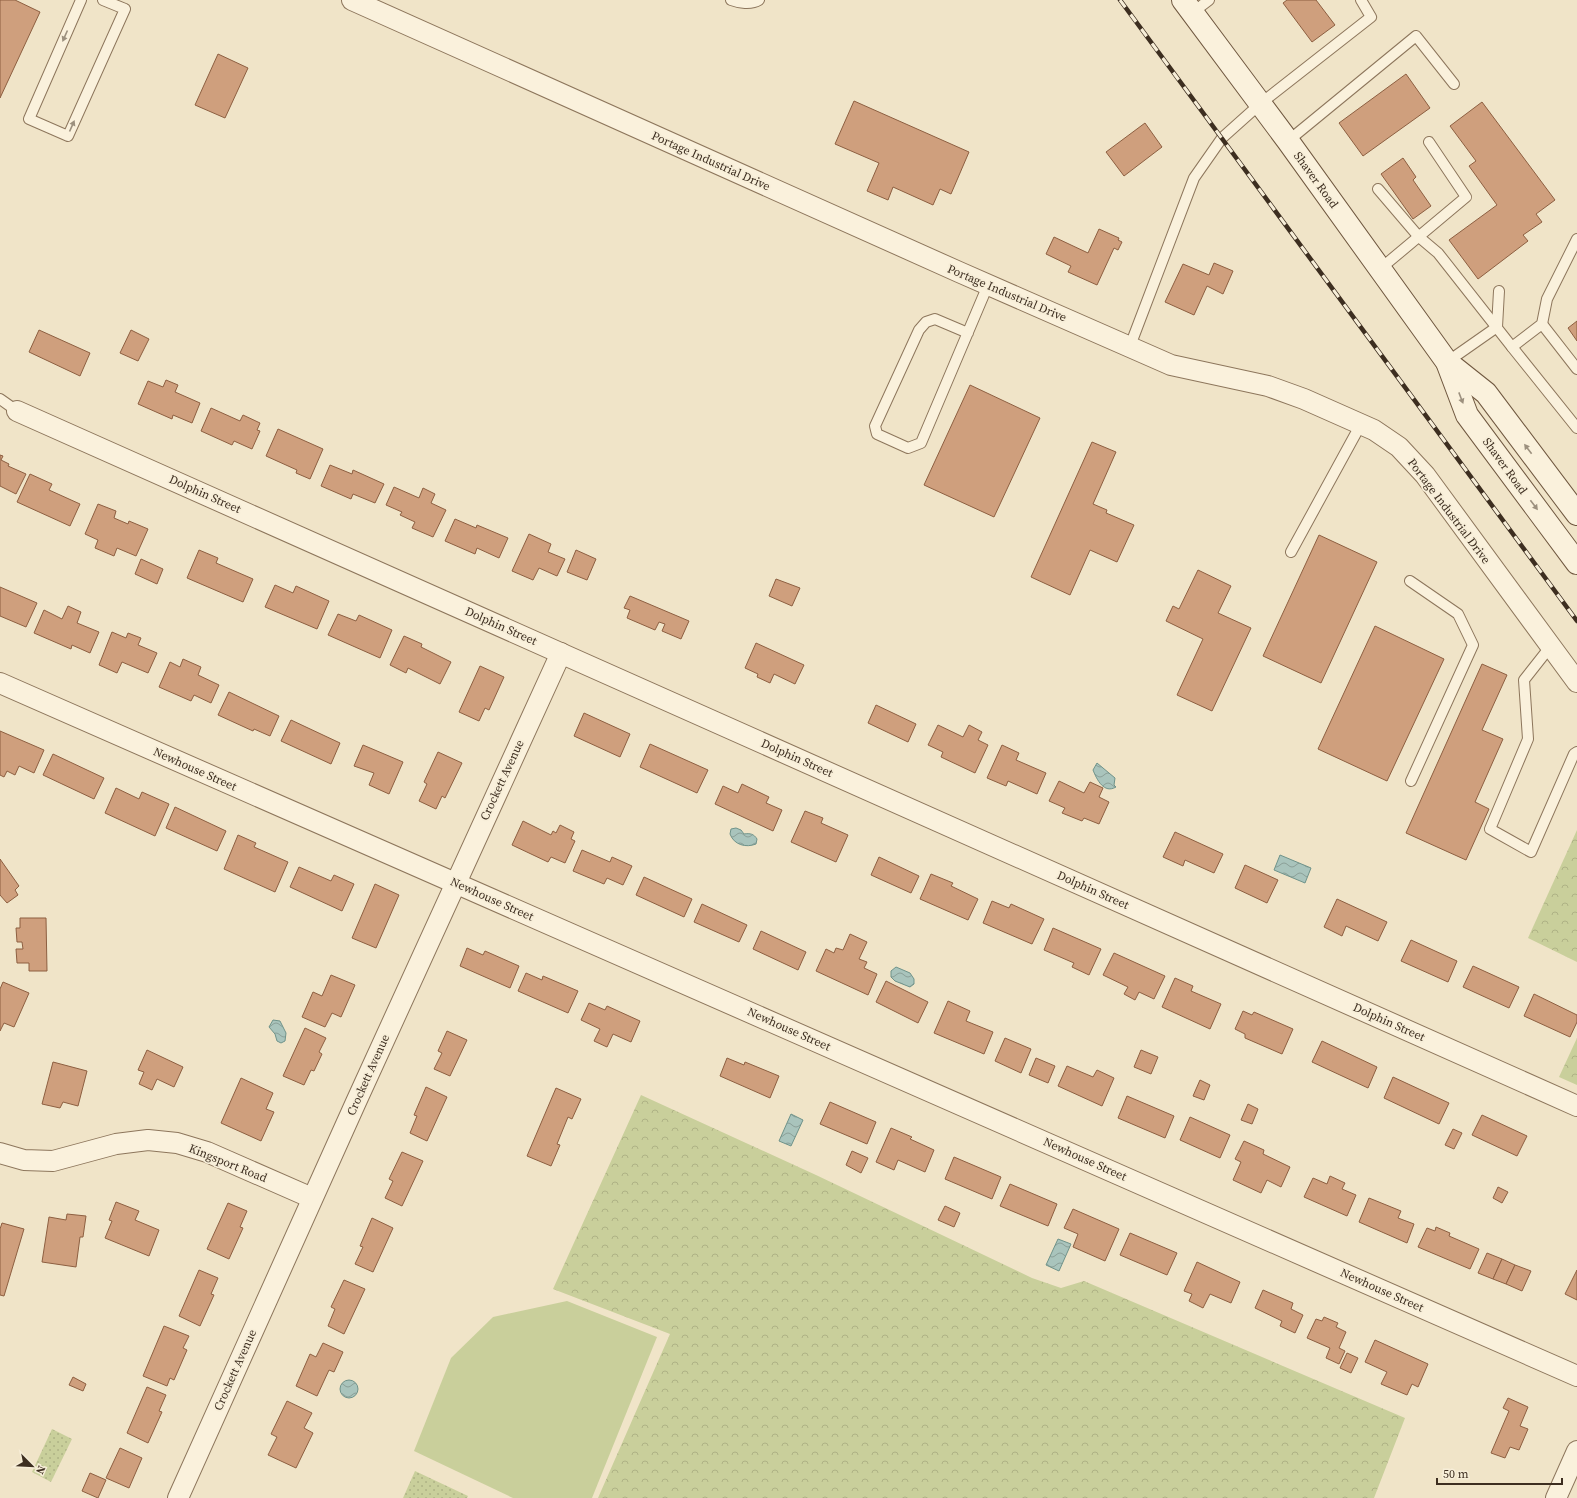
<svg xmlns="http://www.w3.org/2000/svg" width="1577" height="1498" font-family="'Source Serif 4',serif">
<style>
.grass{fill:#c9cf9b}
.forest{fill:url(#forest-crowns)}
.park{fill:url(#park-dots)}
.water{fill:url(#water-waves);stroke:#6f938a}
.building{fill:#cf9f7d;stroke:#8d5f41}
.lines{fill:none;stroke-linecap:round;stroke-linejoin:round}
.service-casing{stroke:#8d765c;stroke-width:12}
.minor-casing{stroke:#8d765c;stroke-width:22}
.secondary-casing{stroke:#6f573f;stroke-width:24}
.service{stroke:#faf1dc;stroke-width:10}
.minor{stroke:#faf1dc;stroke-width:20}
.secondary{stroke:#faf1dc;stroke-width:22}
.rail-casing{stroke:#3d2e20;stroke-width:4.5}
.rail{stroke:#f7eed8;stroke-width:3;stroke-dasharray:9;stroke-linecap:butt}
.oneway{fill:#9c907e}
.labels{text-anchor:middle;stroke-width:3.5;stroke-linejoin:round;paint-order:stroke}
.street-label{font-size:12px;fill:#3d2e20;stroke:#f7eed8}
</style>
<defs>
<pattern id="forest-crowns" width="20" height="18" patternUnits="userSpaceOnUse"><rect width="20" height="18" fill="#c9cf9b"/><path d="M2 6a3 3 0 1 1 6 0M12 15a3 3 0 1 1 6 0" fill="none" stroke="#aeb285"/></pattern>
<pattern id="park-dots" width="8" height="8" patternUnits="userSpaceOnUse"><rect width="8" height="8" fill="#c9cf9b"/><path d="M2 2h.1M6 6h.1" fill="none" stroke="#aeb285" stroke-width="1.8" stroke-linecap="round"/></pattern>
<pattern id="water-waves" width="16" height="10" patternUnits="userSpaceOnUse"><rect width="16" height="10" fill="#a9c4bc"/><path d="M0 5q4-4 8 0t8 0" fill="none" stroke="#8ba098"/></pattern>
</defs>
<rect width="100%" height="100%" fill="#f0e4c8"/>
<polygon class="grass" points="567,1301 657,1337 592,1498 513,1498 414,1451 451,1358 493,1317"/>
<g class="forest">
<polygon points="1577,830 1577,962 1528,938"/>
<polygon points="1577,1038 1577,1085 1559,1077"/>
<polygon points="641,1095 816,1175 1032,1278 1061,1288 1084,1281 1405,1418 1374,1498 598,1498 670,1334 553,1289"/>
</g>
<g class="park">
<polygon points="52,1429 72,1439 51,1482 32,1472"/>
<polygon points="415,1471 468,1496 467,1498 403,1498"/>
</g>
<g class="water">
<path d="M 1097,763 L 1115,778 L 1114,785 L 1116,787 C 1104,794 1097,780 1093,770 Z"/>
<path d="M 736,828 L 741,830 L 744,834 C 750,833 754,834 757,839 L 756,844 C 746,848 734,845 730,834 L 731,829 Z"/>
<polygon points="1280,855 1311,868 1305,883 1274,870"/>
<polygon points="896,967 910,973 914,979 914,984 910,987 895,981 891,977 891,971"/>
<polygon points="273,1020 280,1021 286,1033 285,1041 281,1043 277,1041 275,1034 269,1027"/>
<polygon points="791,1114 803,1120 791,1146 779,1141"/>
<polygon points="1058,1239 1071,1244 1059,1271 1046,1265"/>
<circle cx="349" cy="1389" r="9"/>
</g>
<g class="building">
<polygon points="0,0 15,0 40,12 0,98"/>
<polygon points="1287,0 1316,0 1335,25 1312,42 1283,3"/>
<polygon points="218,54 248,68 225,118 195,105"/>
<polygon points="1406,74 1430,108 1363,156 1339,123"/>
<polygon points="854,101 969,152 951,194 940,189 933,205 893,187 888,200 867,191 879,163 835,144"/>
<polygon points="1482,102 1555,200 1536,214 1542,222 1523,235 1528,241 1478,279 1449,240 1497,205 1469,166 1476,161 1450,126"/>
<polygon points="1145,123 1162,147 1124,176 1106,152"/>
<polygon points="1403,158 1416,177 1413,180 1431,206 1413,219 1381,174"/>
<polygon points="1099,229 1119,238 1118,240 1122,242 1118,250 1114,248 1097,285 1068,272 1071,266 1046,254 1054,237 1088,253"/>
<polygon points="1214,263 1233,271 1223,294 1207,286 1194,315 1165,302 1183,264 1209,275"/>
<polygon points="1577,321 1577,341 1568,328"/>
<polygon points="39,330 90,353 80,376 29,352"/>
<polygon points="131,330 149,339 138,361 120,353"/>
<polygon points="166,380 178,385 175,392 200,403 192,423 173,415 172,419 138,404 148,381 163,387"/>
<polygon points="970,385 1040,418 994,517 924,485"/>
<polygon points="211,408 240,421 243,415 260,423 257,430 260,431 252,449 234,441 232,445 201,431"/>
<polygon points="278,429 323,449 310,479 296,473 297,470 266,456"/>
<polygon points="1092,442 1116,452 1093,504 1107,510 1106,513 1134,525 1117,562 1090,550 1070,595 1031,577"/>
<polygon points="0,455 3,456 1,460 9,464 8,466 26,474 16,494 0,486"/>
<polygon points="330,465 352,474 353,470 384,484 375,503 353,494 351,499 321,486"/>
<polygon points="30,474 52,484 49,490 80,504 70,526 17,502"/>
<polygon points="394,487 419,498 423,488 435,494 431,503 446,510 433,537 412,528 415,522 400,515 402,512 386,505"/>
<polygon points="98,504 116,511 114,518 128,524 129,521 148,529 136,556 117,548 114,556 95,548 98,540 85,534"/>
<polygon points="455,519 476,528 477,525 508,538 499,558 477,548 475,554 445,541"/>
<polygon points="529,534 551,544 548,552 565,559 557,576 539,568 533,580 512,571"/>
<polygon points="1319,535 1377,562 1321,683 1263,656"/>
<polygon points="199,550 218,558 216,563 253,579 243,602 187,578"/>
<polygon points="576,550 596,559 587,580 567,572"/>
<polygon points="141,559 163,569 157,584 135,574"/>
<polygon points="1198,570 1231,586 1218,613 1251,628 1212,711 1177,695 1203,639 1166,621 1173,606 1179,609"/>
<polygon points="776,579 800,588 792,606 769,596"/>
<polygon points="275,585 293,593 296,586 329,601 317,629 265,607"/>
<polygon points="0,587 37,603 26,627 0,616"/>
<polygon points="630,596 689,621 681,639 662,631 665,624 659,622 655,630 627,618 630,610 624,608"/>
<polygon points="68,606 81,612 77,623 99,632 90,653 72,645 71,649 34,633 44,610 62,619"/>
<polygon points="338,614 356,621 359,615 392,630 380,658 328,635"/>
<polygon points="1375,626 1444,659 1387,781 1318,749"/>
<polygon points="112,632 126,638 128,633 141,638 138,645 157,653 148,673 122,662 117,673 99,665"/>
<polygon points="404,636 422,644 421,647 451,662 440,684 408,668 406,673 390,665"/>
<polygon points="756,643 804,665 795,684 774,674 770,683 757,677 758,674 745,668"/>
<polygon points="183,659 201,667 198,675 219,685 211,703 194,695 191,701 159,687 170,662 180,667"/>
<polygon points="1482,664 1507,675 1482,730 1503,739 1475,802 1489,809 1466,860 1406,833"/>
<polygon points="480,666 504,677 489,710 485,708 479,721 459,712"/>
<polygon points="229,692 279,716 270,736 254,729 253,731 218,715"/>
<polygon points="876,705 916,724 908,742 868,723"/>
<polygon points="584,713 630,734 620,757 574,736"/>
<polygon points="291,720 340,743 331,764 281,741"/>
<polygon points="938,725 963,737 969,725 982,732 978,740 988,745 975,773 941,757 943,752 928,745"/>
<polygon points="0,731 44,750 34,773 19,766 15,775 7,771 4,777 0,775"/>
<polygon points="650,744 708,770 697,793 640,767"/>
<polygon points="363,745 403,762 389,794 369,785 374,773 354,766"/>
<polygon points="1002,745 1019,753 1016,760 1046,773 1037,794 1008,781 1006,786 987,778"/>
<polygon points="438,752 462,763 445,798 442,796 436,809 419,801 427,784 424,782"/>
<polygon points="53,754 104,778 94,799 43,775"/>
<polygon points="1059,781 1084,793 1090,782 1103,788 1099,797 1109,802 1099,824 1084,818 1082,821 1062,813 1065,808 1049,801"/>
<polygon points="742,784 769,797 766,803 782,810 773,831 715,804 723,786 738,793"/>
<polygon points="116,788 139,799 142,792 169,804 155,836 105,813"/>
<polygon points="175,807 226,831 217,851 166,828"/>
<polygon points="805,811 823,818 821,823 848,835 836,862 791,842"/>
<polygon points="523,821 551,835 553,831 556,833 560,825 574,832 571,839 575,841 565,863 551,857 548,862 512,845"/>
<polygon points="1175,832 1223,854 1214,873 1185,860 1183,866 1163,857"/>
<polygon points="238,835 256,843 254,847 288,862 275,892 224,869"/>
<polygon points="582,850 610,862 612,857 632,866 623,885 607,878 604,884 573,871"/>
<polygon points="879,857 919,876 911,893 871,875"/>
<polygon points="0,859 19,886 15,890 18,895 7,903 0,895"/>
<polygon points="1245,865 1278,880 1267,903 1235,888"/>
<polygon points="299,867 331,881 334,875 354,884 342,911 290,887"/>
<polygon points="931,874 953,883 951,886 978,899 968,920 920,899"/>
<polygon points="644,877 692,899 684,917 636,895"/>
<polygon points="375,884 399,895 376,948 352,938"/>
<polygon points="1337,899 1387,922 1378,941 1346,926 1342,936 1324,927"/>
<polygon points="992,901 1009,908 1011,904 1044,919 1032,944 983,923"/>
<polygon points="702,904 747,925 739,942 694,922"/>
<polygon points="20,918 46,918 47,971 29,971 29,963 17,963 16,949 23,949 22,942 17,942 16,928 20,928"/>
<polygon points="1053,928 1101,949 1089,975 1072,967 1074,963 1044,950"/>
<polygon points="761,931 806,952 798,970 753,949"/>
<polygon points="850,934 867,942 859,959 867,962 864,968 877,974 868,995 816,971 826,949 834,953 836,948 843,950"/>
<polygon points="1411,940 1457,961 1448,982 1401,961"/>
<polygon points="467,948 483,955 485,951 519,966 510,988 460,966"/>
<polygon points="1114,953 1165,976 1154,999 1139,992 1135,1000 1124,994 1128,987 1103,975"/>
<polygon points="1473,966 1519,987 1509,1008 1463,987"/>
<polygon points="526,973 542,980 543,976 578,991 568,1013 518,991"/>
<polygon points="331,975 355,985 341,1017 332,1013 325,1027 302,1017 313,992 322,996"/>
<polygon points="1175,978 1193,986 1191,991 1221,1004 1210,1029 1162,1007"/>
<polygon points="886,981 928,1002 918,1023 876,1002"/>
<polygon points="3,982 29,993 14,1027 4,1023 0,1031 0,989"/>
<polygon points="1534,994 1577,1015 1577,1022 1570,1037 1524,1016"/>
<polygon points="948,1001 970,1011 966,1021 993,1032 984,1054 934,1033"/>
<polygon points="589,1003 605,1010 607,1006 640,1021 631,1042 613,1034 607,1047 594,1041 600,1029 581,1020"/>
<polygon points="1243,1011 1252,1015 1254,1012 1293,1029 1282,1054 1245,1038 1245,1034 1235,1029"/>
<polygon points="305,1028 326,1038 319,1052 322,1054 314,1071 311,1070 304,1085 283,1076"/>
<polygon points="447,1031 467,1040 450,1076 434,1069 442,1053 438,1051"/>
<polygon points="1005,1038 1031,1049 1021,1073 995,1061"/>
<polygon points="1322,1041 1377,1067 1368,1088 1312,1062"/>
<polygon points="147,1050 183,1067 174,1087 157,1079 152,1090 139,1084 144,1072 138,1070"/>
<polygon points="1141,1050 1158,1057 1151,1074 1134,1067"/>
<polygon points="727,1058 744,1065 745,1062 779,1076 770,1098 720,1076"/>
<polygon points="1036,1058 1055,1066 1048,1083 1029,1075"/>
<polygon points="53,1062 87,1071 78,1106 63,1102 60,1108 42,1104"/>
<polygon points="1067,1066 1093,1077 1097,1070 1114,1078 1102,1106 1058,1086"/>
<polygon points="1393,1077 1449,1103 1439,1124 1384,1098"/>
<polygon points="241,1078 273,1093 266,1109 274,1112 261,1141 221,1123"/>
<polygon points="1200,1080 1210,1085 1204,1100 1193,1096"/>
<polygon points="426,1087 447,1097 427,1141 410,1133 417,1116 414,1115"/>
<polygon points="556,1088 581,1099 572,1119 568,1117 557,1144 560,1145 551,1166 527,1156"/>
<polygon points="1127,1096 1174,1116 1165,1138 1118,1118"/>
<polygon points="830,1102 876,1122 867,1144 820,1124"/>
<polygon points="1248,1104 1258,1109 1252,1124 1241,1120"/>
<polygon points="1482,1115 1527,1136 1517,1156 1472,1135"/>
<polygon points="1190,1117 1230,1135 1220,1158 1180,1140"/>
<polygon points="891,1128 912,1137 910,1139 934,1150 925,1172 898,1160 894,1170 876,1162"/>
<polygon points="1453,1129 1462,1133 1454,1149 1445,1145"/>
<polygon points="1244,1141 1264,1150 1263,1154 1290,1167 1281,1187 1267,1180 1261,1193 1233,1180 1241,1162 1235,1159"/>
<polygon points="852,1151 868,1158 861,1173 846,1165"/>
<polygon points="402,1152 423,1161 402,1206 385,1198 393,1181 389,1179"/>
<polygon points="954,1157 1001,1177 992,1199 945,1179"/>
<polygon points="1330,1176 1345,1183 1342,1189 1356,1195 1347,1216 1304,1197 1313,1178 1327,1184"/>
<polygon points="1010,1184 1057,1204 1048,1226 1000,1206"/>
<polygon points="1498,1187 1508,1192 1502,1203 1493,1198"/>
<polygon points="1369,1198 1401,1211 1398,1218 1414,1224 1407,1243 1359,1222"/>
<polygon points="116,1202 139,1211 135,1220 159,1230 149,1256 105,1238 112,1221 109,1220"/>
<polygon points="228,1203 247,1211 240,1227 243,1228 229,1259 207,1249"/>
<polygon points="945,1206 960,1213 954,1227 938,1220"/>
<polygon points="1073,1209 1119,1229 1105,1261 1073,1247 1078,1234 1064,1228"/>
<polygon points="67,1214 86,1216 83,1237 80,1237 76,1267 42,1262 49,1217 66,1220"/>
<polygon points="372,1218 393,1228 373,1272 355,1264 363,1247 360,1246"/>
<polygon points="2,1223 24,1229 4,1296 0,1295 0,1229"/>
<polygon points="1436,1227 1450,1233 1449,1236 1479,1249 1470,1269 1418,1247 1427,1228 1435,1231"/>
<polygon points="1130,1233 1177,1253 1167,1275 1120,1255"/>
<polygon points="1487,1253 1502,1259 1493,1279 1478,1273"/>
<polygon points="1502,1259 1515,1265 1506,1284 1493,1279"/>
<polygon points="1197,1262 1240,1282 1231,1303 1210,1294 1203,1308 1189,1301 1192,1294 1184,1291"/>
<polygon points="1515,1265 1531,1271 1522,1291 1506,1284"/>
<polygon points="199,1270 218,1278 211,1294 214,1295 200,1326 179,1316"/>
<polygon points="1577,1270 1577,1300 1565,1294"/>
<polygon points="344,1280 365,1289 344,1334 328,1326 335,1309 331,1307"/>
<polygon points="1263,1290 1293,1303 1291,1309 1303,1315 1295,1333 1280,1326 1282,1321 1255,1308"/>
<polygon points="1324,1317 1338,1323 1336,1327 1346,1332 1339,1348 1345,1351 1339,1364 1326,1358 1330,1348 1307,1338 1316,1319 1322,1321"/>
<polygon points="164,1326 189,1336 183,1348 187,1350 174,1380 170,1378 167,1386 143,1376"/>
<polygon points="1375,1340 1428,1364 1418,1387 1412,1384 1407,1395 1381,1384 1387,1372 1365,1362"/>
<polygon points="323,1343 343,1352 334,1372 329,1370 317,1396 296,1386 310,1354 316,1357"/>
<polygon points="1347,1353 1358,1358 1351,1373 1340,1368"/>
<polygon points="73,1377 86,1384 83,1391 69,1385"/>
<polygon points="147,1387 166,1395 159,1411 162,1412 148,1443 127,1433"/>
<polygon points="1508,1398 1528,1407 1520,1426 1528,1429 1519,1450 1510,1447 1505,1458 1491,1453 1509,1411 1503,1408"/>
<polygon points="287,1401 312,1413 304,1428 313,1433 296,1468 268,1455 277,1437 271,1434"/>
<polygon points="120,1448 142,1458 129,1488 106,1478"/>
<polygon points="90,1473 106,1480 98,1498 82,1491"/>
</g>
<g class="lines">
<defs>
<g id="service">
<polyline points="81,0 29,119 68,136 125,9 103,0"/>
<path d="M 731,0 C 739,3 751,5 759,0"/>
<polyline points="1192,13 1209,0"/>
<polyline points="1288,141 1416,36 1454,84"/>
<polyline points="1378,189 1419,237 1438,253 1512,347 1542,324 1547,299 1577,239"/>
<polyline points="1380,269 1466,197 1429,142"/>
<polyline points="1542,324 1577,369"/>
<polyline points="968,333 935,319 926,322 919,330 875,426 877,434 908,448 921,443 988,285"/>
<polyline points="1130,346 1194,178 1222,138 1260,104 1371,17 1361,0"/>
<polyline points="1512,347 1577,428"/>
<polyline points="1447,362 1497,327 1499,291"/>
<polyline points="0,399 17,411"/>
<polyline points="1291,552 1361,424"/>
<polyline points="1410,581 1458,614 1473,645 1411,781"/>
<polyline points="1550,647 1524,680 1528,739 1490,829 1531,852 1574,754 1577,752"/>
</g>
<g id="minor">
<polyline points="352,0 959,272 1171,365 1268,386 1304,399 1374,430 1399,447 1425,475 1577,682"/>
<polyline points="17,411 1577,1106"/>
<polyline points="0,683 1577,1376"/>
<polyline points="0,1153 24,1160 53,1161 116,1144 148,1140 177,1143 207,1152 312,1198"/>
<polyline points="178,1498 356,1102 561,653"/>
<polyline points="1556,1498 1577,1451"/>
</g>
<g id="secondary">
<polyline points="1183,0 1288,141 1447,362 1467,415 1577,563"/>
<polyline points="1447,362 1486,393 1577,514"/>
</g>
</defs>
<use href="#service" class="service-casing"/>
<use href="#minor" class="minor-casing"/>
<use href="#secondary" class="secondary-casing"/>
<use href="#service" class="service"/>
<use href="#minor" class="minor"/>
<use href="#secondary" class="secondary"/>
<defs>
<polyline id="rail" points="1120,0 1577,621"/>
</defs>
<use href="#rail" class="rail-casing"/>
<use href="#rail" class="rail"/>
</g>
<defs><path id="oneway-solid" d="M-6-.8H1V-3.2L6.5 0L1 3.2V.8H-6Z"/></defs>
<g class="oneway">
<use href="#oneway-solid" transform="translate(65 36) rotate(114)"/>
<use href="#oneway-solid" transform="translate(72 126) rotate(-66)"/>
<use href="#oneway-solid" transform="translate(1461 398) rotate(69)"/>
<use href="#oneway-solid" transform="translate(1528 449) rotate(-127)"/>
<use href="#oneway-solid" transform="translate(1534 505) rotate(53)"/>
</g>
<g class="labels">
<g class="street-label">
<text transform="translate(711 161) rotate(24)" y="4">Portage Industrial Drive</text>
<text transform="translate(1316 180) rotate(54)" y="4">Shaver Road</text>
<text transform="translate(1007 293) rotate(23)" y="4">Portage Industrial Drive</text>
<text transform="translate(1505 466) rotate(54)" y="4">Shaver Road</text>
<text transform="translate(205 494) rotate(24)" y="4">Dolphin Street</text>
<text transform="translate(1449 511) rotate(53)" y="4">Portage Industrial Drive</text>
<text transform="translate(501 626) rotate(24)" y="4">Dolphin Street</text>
<text transform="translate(797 758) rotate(24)" y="4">Dolphin Street</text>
<text transform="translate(195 769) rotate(24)" y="4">Newhouse Street</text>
<text transform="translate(502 780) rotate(-65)" y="4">Crockett Avenue</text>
<text transform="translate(1093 890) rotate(24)" y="4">Dolphin Street</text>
<text transform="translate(492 899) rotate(24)" y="4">Newhouse Street</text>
<text transform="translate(1389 1022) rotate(24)" y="4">Dolphin Street</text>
<text transform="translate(789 1029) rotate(24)" y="4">Newhouse Street</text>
<text transform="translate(368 1075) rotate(-66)" y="4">Crockett Avenue</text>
<text transform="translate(1085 1159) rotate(24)" y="4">Newhouse Street</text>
<text transform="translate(228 1163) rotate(22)" y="4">Kingsport Road</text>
<text transform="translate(1382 1290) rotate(24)" y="4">Newhouse Street</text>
<text transform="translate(235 1370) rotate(-66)" y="4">Crockett Avenue</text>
</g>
</g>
<g transform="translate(32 1466) rotate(114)" stroke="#f7eed8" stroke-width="3" paint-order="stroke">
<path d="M0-3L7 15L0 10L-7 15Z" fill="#3d2e20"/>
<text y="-6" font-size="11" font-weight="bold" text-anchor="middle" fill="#3d2e20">N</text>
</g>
<path d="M1437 1478v6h125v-6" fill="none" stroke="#3d2e20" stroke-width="2"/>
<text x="1443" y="1478" font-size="12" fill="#3d2e20" stroke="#f7eed8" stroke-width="3" paint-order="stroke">50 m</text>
</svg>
